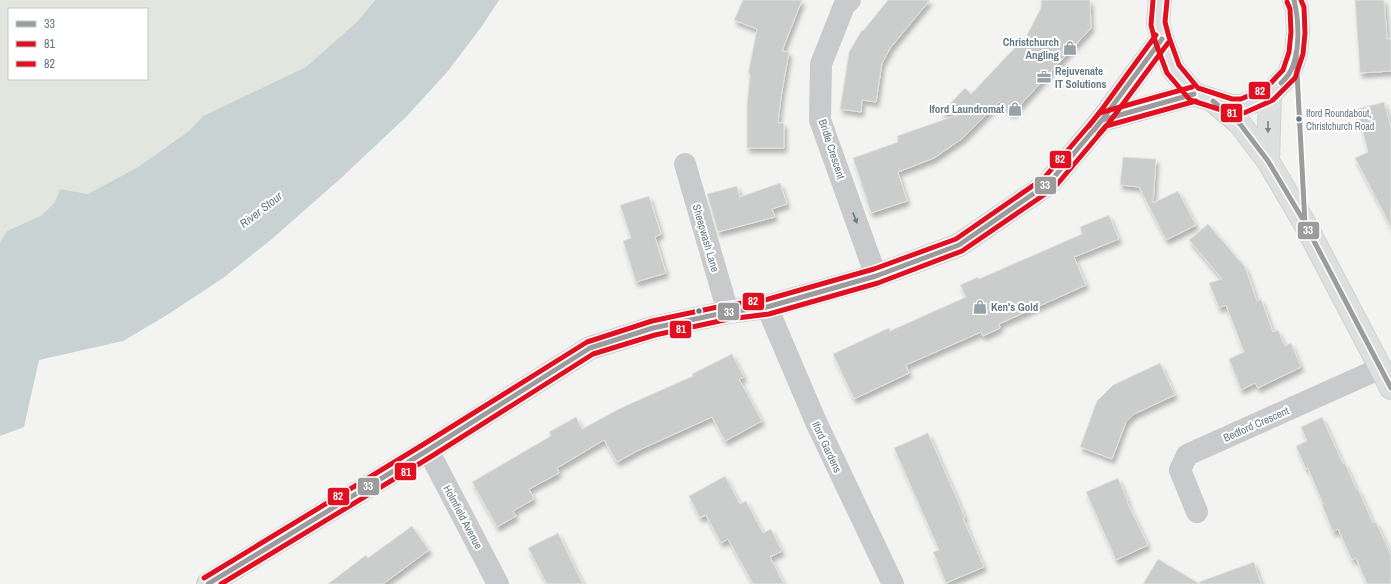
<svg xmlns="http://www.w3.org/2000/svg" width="1391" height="584" font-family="'Archivo Narrow',sans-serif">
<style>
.green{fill:#e3e6df;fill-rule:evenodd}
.water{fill:#c8d2d3}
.building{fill:#cbcdcd;stroke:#e2e2e1;filter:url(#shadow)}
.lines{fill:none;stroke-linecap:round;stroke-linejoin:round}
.major-casing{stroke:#d0d1d0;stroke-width:24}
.minor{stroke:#c8cacb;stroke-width:22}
.major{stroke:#dedfdf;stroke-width:22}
.bus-1-casing{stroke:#fff;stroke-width:8}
.bus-2-casing{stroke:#fff;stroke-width:8}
.bus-3-casing{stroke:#fff;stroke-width:8}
.bus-1{stroke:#9d9c9c;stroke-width:5}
.bus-2{stroke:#e01021;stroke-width:5}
.bus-3{stroke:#e01021;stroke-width:5}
.oneway{fill:#75878f}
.oneway2{fill:#687c85}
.bus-dot{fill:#637881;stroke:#fff;stroke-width:1.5}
.labels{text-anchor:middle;stroke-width:4;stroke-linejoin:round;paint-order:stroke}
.bus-label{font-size:10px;fill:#637881;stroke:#fff;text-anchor:start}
.poi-label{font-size:11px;font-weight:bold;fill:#637881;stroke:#fff;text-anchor:end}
.street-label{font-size:11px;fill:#637881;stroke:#fff}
.water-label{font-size:12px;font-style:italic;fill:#5f7a7f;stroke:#fff}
.line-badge{stroke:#fff;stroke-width:1.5}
.badge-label{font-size:11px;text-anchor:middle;font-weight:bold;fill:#fff}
</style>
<defs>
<filter id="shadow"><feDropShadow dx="2.5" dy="4.5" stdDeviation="2" flood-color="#0004"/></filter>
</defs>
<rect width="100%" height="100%" fill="#f3f3f1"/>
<path class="green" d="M 0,0 L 375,0 L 358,21 L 306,67 L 203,116 L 189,131 L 138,167 L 88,194 L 60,189 L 55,202 L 42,215 L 7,231 L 0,243 ZM 9,9 L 147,9 L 147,79 L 9,79 Z"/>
<polygon class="water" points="375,0 499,0 482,26 448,71 407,116 340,179 273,238 223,278 167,315 123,341 39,360 24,427 0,436 0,243 7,231 42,215 55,202 60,189 88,194 138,167 189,131 203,116 306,67 358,21"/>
<g class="building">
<polygon points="743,0 802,0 782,51 789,52 781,97 778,123 784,123 784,148 747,148 747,105 750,74 748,74 757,29 734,20"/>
<polygon points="888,0 930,0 891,47 882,63 876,102 862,100 861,112 840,109 849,52 862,30 863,31"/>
<polygon points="1041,0 1090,0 1091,28 1012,114 999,102 963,138 934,158 898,172 907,201 871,213 853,158 898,142 897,136 957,115 941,113 965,88 971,94 1027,35 1041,8"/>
<polygon points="1355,0 1384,0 1387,39 1391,39 1391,71 1360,73"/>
<polygon points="1384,102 1391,127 1391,227 1355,158 1368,152 1357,109"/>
<polygon points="1123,157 1156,159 1153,203 1178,191 1196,225 1166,240 1139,187 1120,185"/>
<polygon points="780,183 787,204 772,209 775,217 718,232 707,194 737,186 740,197"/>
<polygon points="649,196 661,234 655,237 666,273 636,282 623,241 631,238 620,205"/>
<polygon points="1109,215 1119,239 1074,257 1086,285 999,324 1000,328 983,336 981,332 906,365 909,373 854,399 833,354 889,328 890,331 966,297 960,285 978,277 979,279 1082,234 1080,227"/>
<polygon points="1208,224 1245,267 1257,301 1261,299 1273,332 1278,330 1285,346 1291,343 1301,367 1258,388 1255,383 1241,390 1229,359 1244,352 1226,305 1219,308 1209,283 1222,279 1189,240"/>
<polygon points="732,354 744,377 739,379 762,421 725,441 712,417 639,450 617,462 604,440 557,468 559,473 529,489 534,499 513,511 516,516 497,527 472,482 551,436 549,432 576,417 582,429 621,408 693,376 692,374"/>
<polygon points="1160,363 1175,395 1134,414 1126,422 1112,459 1080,447 1097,401 1113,385"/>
<polygon points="1322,417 1343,464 1345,463 1357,490 1358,489 1373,523 1376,522 1391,555 1391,584 1367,584 1356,558 1352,560 1338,529 1333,532 1322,505 1323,504 1308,468 1306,469 1296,446 1307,441 1301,427"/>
<polygon points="928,433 965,517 963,518 984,567 946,583 933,552 939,550 894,448"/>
<polygon points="725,476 740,504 746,501 763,533 771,529 782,551 770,557 784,584 753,584 728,539 721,543 706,515 700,518 689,496"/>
<polygon points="1118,478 1128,501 1127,502 1148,545 1116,560 1086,492"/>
<polygon points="412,526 429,550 383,584 328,584 366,555 368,558"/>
<polygon points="558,533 583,584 547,584 528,548"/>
<polygon points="1158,559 1200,584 1199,582 1254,562 1261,584 1143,584"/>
</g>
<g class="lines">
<defs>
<g id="major">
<polyline points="1160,0 1158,23 1162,39 1173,69 1194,94 1231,106 1242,106 1270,94 1289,74 1296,53 1298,32 1297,8 1294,0"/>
<polyline points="1213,101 1240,124 1268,161 1305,224 1391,388"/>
<polyline points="1102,120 1194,94"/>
<polyline points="1268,161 1270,94"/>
<polyline points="208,584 428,450 590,348 653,328 728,312 767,307 783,302 876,276 959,245 1049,183 1102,120 1162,39"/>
</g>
</defs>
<use href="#major" class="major-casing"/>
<g class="minor">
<polyline points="850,0 844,6 821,64 820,120 876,276"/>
<polyline points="685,164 728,312"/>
<polyline points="767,307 816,422 893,584"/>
<polyline points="428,450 498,584"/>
<polyline points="1197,512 1180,470 1187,455 1381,368"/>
</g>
<use href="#major" class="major"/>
<defs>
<g id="bus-1">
<polyline points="1296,53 1305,224 1391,388"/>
<path d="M 1281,83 C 1284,80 1287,77 1289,74 C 1301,54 1299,21 1294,0"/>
<polyline points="1213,101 1240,124 1268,161 1302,218"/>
<polyline points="1094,130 1102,120 1194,94"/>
<polyline points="208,584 428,450 590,348 653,328 728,312 767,307 876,276 959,245 1049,183 1102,120 1162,39"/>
</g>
<g id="bus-2">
<polyline points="1153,0 1151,25 1155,41 1167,73 1190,100 1231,113 1244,113 1273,100 1295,78 1303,54 1305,33 1304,7 1301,0"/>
<polyline points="1099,134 1106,126 1196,101"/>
<polyline points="221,584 432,456 593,354 655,335 729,319 769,314 878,283 962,251 1054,188 1108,124 1168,43"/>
</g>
<g id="bus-3">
<polyline points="1167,1 1165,22 1169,37 1179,65 1198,88 1232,99 1241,99 1266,88 1283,70 1289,52 1291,32 1290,9 1287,2"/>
<polyline points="1089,126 1099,113 1192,87"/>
<polyline points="204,578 424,444 587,342 652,321 727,305 765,300 874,269 956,239 1044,178 1097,116 1156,35"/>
</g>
</defs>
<use href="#bus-1" class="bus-1-casing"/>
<use href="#bus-2" class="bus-2-casing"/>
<use href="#bus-3" class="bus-3-casing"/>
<use href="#bus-1" class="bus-1"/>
<use href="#bus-2" class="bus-2"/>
<use href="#bus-3" class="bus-3"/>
</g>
<defs><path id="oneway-solid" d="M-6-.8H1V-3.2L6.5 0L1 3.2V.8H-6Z"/></defs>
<use class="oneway" href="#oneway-solid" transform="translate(1268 127) rotate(90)"/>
<use class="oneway2" href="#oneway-solid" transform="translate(855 218) rotate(70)"/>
<defs>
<symbol id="shop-bare" viewBox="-9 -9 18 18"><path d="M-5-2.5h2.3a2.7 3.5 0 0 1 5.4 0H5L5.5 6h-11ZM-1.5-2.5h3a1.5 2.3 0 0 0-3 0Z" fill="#95a3a8" stroke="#fff" stroke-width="2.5" paint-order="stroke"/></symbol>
<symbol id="office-bare" viewBox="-9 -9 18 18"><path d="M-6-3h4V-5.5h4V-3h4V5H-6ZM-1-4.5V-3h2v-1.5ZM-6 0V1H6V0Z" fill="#95a3a8" stroke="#fff" stroke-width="2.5" paint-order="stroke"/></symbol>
</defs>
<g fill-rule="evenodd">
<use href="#shop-bare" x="1060" y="38" width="20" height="20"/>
<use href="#office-bare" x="1034" y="67" width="20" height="20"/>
<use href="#shop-bare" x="1005" y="99" width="20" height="20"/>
<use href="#shop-bare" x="970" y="297" width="20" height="20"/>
</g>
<g class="bus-dot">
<circle cx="1299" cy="119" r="3.5"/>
<circle cx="699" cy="311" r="3.5"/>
</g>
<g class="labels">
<g class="bus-label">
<text x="1306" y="117">Iford Roundabout,<tspan x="1306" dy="13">Christchurch Road</tspan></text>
</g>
<g class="poi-label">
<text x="1059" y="46">Christchurch<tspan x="1059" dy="13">Angling</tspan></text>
<text x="1055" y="75" text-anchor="start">Rejuvenate<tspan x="1055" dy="13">IT Solutions</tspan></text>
<text x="1004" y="113">Iford Laundromat</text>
<text x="991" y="311" text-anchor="start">Ken's Gold</text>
</g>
<g class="street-label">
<text transform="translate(832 149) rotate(72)" y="4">Bridle Crescent</text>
<text transform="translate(706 238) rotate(74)" y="4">Sheepwash Lane</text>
<text transform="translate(1256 424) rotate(-24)" y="4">Bedford Crescent</text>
<text transform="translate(827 447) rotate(65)" y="4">Iford Gardens</text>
<text transform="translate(463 517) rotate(62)" y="4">Holmfield Avenue</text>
</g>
<g class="water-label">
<text transform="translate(261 210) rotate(-38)" y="4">River Stour</text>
</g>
</g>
<g class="line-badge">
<rect x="1248" y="81" width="23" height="19" rx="4" fill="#e01021"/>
<rect x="1220" y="103" width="23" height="20" rx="4" fill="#e01021"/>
<rect x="1049" y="150" width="23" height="19" rx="4" fill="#e01021"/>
<rect x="1034" y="176" width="23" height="19" rx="4" fill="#9d9c9c"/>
<rect x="1297" y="221" width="23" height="19" rx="4" fill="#9d9c9c"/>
<rect x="742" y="292" width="23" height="19" rx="4" fill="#e01021"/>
<rect x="717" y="302" width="23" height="19" rx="4" fill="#9d9c9c"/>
<rect x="669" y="320" width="23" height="19" rx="4" fill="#e01021"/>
<rect x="394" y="462" width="23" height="19" rx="4" fill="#e01021"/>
<rect x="357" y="477" width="23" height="19" rx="4" fill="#9d9c9c"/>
<rect x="327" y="487" width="23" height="19" rx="4" fill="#e01021"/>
</g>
<g class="badge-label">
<text x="1260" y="95">82</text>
<text x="1232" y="117">81</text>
<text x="1060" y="163">82</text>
<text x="1045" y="189">33</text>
<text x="1308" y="234">33</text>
<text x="753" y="305">82</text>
<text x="729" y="316">33</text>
<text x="681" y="333">81</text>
<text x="406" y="476">81</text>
<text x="368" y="490">33</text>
<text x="338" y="500">82</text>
</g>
<rect x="8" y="8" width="140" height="72" fill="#ffffff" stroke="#c1c9cd"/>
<rect x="16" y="21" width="20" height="6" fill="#9d9c9c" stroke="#c1c9cd"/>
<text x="44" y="28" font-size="12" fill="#637881">33</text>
<rect x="16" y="41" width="20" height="6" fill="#e01021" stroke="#c1c9cd"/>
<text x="44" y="48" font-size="12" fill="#637881">81</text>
<rect x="16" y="61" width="20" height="6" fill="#e01021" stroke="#c1c9cd"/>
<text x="44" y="68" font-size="12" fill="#637881">82</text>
</svg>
